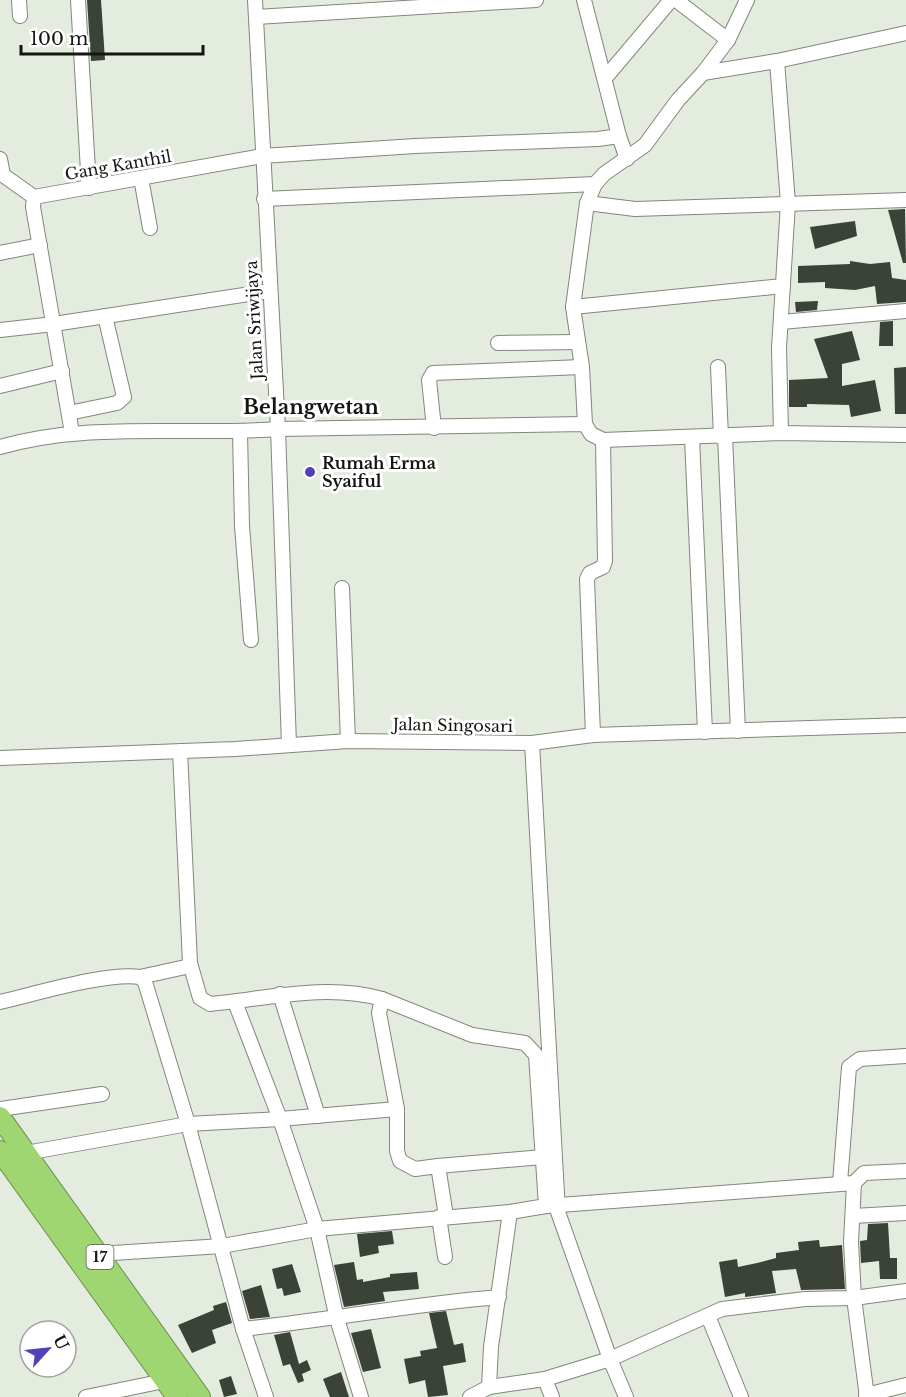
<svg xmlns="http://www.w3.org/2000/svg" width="906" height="1397" font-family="'Libre Baskerville',serif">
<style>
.building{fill:#3b4237}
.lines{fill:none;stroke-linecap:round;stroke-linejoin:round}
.minor-casing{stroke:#80877b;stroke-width:16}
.highway-casing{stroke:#6e9250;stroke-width:22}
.minor{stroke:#fff;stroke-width:14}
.highway{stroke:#9fd672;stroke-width:20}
.poi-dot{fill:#5041b8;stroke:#fff;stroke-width:2}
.labels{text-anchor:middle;stroke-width:6;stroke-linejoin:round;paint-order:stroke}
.shield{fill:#fff;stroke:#5a5b58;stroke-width:1.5}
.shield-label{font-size:15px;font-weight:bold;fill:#131511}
.street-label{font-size:16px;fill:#131511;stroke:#fff}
.poi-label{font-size:16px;font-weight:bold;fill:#131511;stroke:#fff;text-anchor:start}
.quarter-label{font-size:20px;font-weight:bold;fill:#131511;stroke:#fff}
</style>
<rect width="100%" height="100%" fill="#e4ecdf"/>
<g class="building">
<polygon points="87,0 101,0 105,60 91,61"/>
<polygon points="905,209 906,263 903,263 888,210"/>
<polygon points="855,221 857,236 815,249 810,227"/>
<polygon points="850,261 870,264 890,262 892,278 906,280 906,302 877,304 875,286 855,290 825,288 825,282 798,283 798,266 850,264"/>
<polygon points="818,301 817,310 796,312 795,302"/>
<polygon points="893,321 893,346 879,346 880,322"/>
<polygon points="852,331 860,360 842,364 842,386 875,380 881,411 851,417 849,405 807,404 807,407 789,407 789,380 828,378 814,339"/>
<polygon points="906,367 906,414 895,414 894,368"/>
<polygon points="888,1223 890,1258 897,1258 897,1279 880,1279 879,1261 861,1263 860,1241 867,1240 868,1224"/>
<polygon points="392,1231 394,1244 378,1246 379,1253 360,1257 357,1234"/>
<polygon points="819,1240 820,1247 842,1245 845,1289 801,1290 796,1269 772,1271 776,1293 745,1297 745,1293 725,1297 719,1262 737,1259 738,1267 757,1263 776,1258 776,1253 799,1250 798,1242"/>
<polygon points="354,1262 357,1280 363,1279 363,1282 390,1277 390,1274 417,1272 419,1289 383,1292 385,1301 344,1307 334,1265"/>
<polygon points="292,1264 301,1292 284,1296 282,1288 277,1289 272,1269"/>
<polygon points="261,1285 270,1317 250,1319 242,1291"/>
<polygon points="226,1302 232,1323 212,1330 216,1343 192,1353 178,1325 214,1310 213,1306"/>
<polygon points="446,1311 454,1345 463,1343 466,1362 443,1366 448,1395 428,1397 425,1380 409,1384 404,1359 421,1356 420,1351 437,1348 429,1313"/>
<polygon points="371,1329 381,1368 363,1372 351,1333"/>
<polygon points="290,1332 299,1364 307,1360 311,1370 302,1374 304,1381 298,1383 290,1364 283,1366 274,1335"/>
<polygon points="341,1372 349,1397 330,1397 323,1379"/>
<polygon points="231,1376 237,1394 224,1397 219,1380"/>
</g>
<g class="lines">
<defs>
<g id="minor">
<polyline points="19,0 20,16"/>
<polyline points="78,0 89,188"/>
<polyline points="255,0 278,429 289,745"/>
<polyline points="584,0 619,136"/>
<polyline points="676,0 728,40"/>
<polyline points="256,17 536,0"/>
<polyline points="777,61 788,203 779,348 781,433"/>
<polyline points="703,73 777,61 906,33"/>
<polyline points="606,77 671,0"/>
<polyline points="0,159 3,175"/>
<polyline points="3,175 34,197 262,156 415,146 598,139 619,136 627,159"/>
<polyline points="141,178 150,228"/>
<polyline points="34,197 33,207 72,433"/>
<polyline points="264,199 595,184"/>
<polyline points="587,203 635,209 906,200"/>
<polyline points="0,253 40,245"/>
<polyline points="573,307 783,286"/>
<polyline points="781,322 906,311"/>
<polyline points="0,330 54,324 269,291"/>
<polyline points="498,343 578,342"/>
<polyline points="718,367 721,437"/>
<polyline points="0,386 62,371"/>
<polyline points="69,413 117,403 124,397 105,316"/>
<polyline points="585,424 582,367 573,307 587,203 595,184 604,174 645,145 678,100 703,73 728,40 747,0"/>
<polyline points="434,428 429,380 433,373 582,367"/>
<polyline points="240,432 242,526 251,640"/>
<polyline points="725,436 738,731"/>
<polyline points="692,438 705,732"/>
<path d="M 0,447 C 91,421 185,436 278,429 L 585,424 L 591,434 L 603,440 L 781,433 L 906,435"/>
<polyline points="342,588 348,741"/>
<polyline points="593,735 587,579 590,573 603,567 605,561 603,440"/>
<polyline points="532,743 558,1212 610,1359 626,1397"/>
<path d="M 180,751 L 190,963 L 200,998 L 210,1004 C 266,999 326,983 382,999 L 379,1013 L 397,1109 L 397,1151 L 400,1161 L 415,1169 L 438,1166 L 446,1216"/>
<polyline points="0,758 235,749 348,741 532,743 593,735 906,725"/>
<polyline points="140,977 190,966"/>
<polyline points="280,994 318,1116"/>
<polyline points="382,999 472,1035 525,1043 536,1055 546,1206"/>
<path d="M 0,1002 C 35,994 107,972 140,977 L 145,982 L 188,1124 L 243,1329 L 266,1397"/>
<polyline points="235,1002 280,1119 317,1229 337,1319 361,1397"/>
<polyline points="0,1109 102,1094"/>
<polyline points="26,1153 188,1124 280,1119 397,1109"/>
<polyline points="438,1166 543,1157"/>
<polyline points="840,1183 849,1067 860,1059 906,1056"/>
<polyline points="854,1183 851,1242 854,1298 867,1397"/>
<polyline points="853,1216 906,1213"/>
<polyline points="439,1217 445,1257"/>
<polyline points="97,1254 222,1246 317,1229 510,1212 546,1206 854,1183 864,1173 906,1171"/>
<polyline points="708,1316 741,1397"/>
<path d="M 243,1329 C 329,1320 413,1304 499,1297"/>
<polyline points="545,1379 552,1397"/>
<polyline points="489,1387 491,1347 510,1212"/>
<polyline points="866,1395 906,1385"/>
<polyline points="86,1397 164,1381"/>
<polyline points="470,1397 489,1387 545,1379 610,1359 722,1309 805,1299 854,1298 906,1291"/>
</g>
<g id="highway">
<polyline points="0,1117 200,1397"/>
<polyline points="0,1151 177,1397"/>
</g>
</defs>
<use href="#minor" class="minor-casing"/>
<use href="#highway" class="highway-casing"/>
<use href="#minor" class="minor"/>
<use href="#highway" class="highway"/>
</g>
<circle class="poi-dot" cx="310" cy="472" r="6"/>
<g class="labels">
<rect class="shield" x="86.5" y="1245" width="27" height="24" rx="4.5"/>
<g class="shield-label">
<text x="100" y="1262">17</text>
</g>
<g class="street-label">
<text transform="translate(118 165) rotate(-10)" y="6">Gang Kanthil</text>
<text transform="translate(254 320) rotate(-93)" y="6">Jalan Sriwijaya</text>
<text transform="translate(453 725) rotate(1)" y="6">Jalan Singosari</text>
</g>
<g class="poi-label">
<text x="322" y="469">Rumah Erma<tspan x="322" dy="18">Syaiful</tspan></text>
</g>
<g class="quarter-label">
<text x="311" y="414">Belangwetan</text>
</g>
</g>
<g transform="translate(48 1349) rotate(63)"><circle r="28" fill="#ffffff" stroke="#a1a1a0" stroke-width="1.5"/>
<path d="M0-4.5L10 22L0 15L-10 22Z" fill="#5041b8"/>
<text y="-9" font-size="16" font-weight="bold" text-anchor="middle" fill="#131511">U</text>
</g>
<path d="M21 45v9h182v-9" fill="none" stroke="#131511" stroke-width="3"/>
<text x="30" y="45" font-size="18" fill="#131511" stroke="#ffffff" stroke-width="4.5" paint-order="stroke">100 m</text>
</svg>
